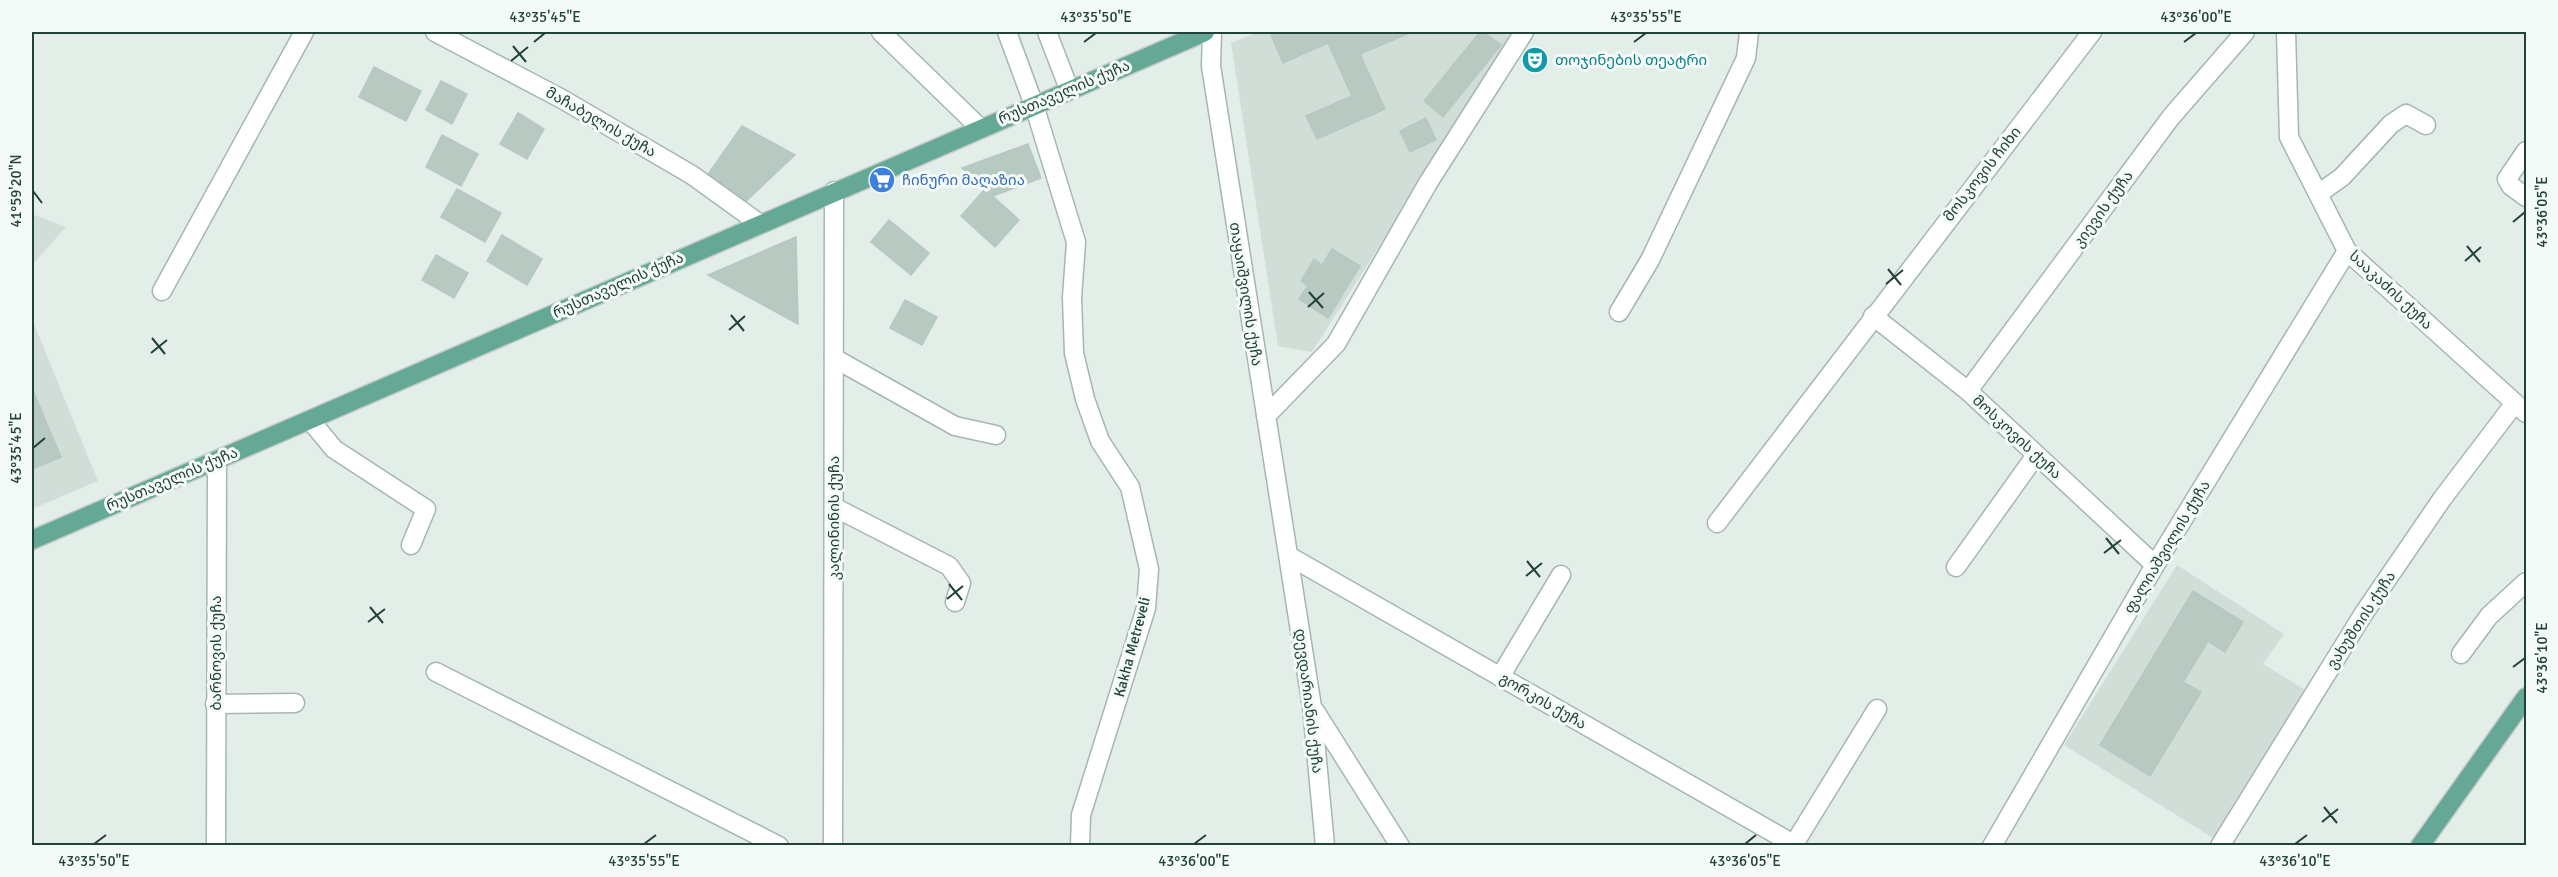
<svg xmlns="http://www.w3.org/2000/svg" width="2558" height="877" font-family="Signika,'Noto Sans Georgian',sans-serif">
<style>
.built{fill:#d1ded8}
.building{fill:#b8c9c2;stroke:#b5c9c0;stroke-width:1.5}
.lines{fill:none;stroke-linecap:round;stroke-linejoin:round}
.minor-casing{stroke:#a5b7b0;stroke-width:21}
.major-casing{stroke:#c1cac7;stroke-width:21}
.minor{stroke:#fff;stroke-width:18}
.major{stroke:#64a895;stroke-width:18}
.ticks{fill:none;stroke:#214238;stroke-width:2}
.labels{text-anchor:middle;stroke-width:6;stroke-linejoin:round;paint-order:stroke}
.culture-label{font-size:15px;fill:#0d838f;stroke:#f4faf7;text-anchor:start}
.street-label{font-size:15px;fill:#214238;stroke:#f4faf7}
.shop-label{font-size:15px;fill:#366cbe;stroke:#f4faf7;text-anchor:start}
.neatline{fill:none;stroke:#214238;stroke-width:2}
.ticks-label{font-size:15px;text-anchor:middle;fill:#214238}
</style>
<rect width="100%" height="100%" fill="#e3eee9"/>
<g class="built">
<polygon points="1258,32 1509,32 1506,47 1312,352 1278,346 1231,43"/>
<polygon points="32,214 66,227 32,265"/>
<polygon points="32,319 98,481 32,509"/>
<polygon points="2177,565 2284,634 2263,664 2307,691 2213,838 2064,745"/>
</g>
<g class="building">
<polygon points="1279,32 1412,32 1360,54 1385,109 1317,139 1306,116 1352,96 1328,43 1283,63 1271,35"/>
<polygon points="1480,32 1483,32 1501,45 1443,117 1424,101"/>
<polygon points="374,67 421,91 406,121 359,97"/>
<polygon points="441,81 467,94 452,124 426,110"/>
<polygon points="518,113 544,129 527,159 500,144"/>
<polygon points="1426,118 1436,140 1410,152 1400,131"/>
<polygon points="742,126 795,155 745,202 706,177"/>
<polygon points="442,135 478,154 461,186 426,167"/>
<polygon points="1028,144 1041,178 993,196 962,168"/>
<polygon points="457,189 501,213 485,242 441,217"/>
<polygon points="985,189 1019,220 995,247 961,216"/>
<polygon points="889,220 929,253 911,275 871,242"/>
<polygon points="502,235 542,259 527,285 487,261"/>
<polygon points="796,237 798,324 708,275"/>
<polygon points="1332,249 1360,266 1328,318 1299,299 1308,286 1301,281 1314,259 1322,265"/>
<polygon points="436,255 468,273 454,298 422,280"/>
<polygon points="905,300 937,317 922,345 890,328"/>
<polygon points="32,388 61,457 32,469"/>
<polygon points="2193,591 2243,622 2225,652 2208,641 2183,682 2201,692 2150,776 2100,745"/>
</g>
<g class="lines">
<defs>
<g id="minor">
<polyline points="435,32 562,99 692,175 760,224"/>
<polyline points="881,32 980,128"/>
<polyline points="1007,32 1034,105 1076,242 1072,298 1074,353 1085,399 1100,441 1130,487 1149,569 1146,608 1081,815 1080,846"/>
<polyline points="1047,32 1069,89"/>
<polyline points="1212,32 1211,66 1312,707 1325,846"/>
<polyline points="2286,32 2289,137 2347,251 2526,413"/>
<polyline points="2526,151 2507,179 2511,186 2526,197"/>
<polyline points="2318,194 2342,177 2391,124 2406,114 2426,125"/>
<polyline points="162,291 304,32"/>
<polyline points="1619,312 1650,260 1746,58 1749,32"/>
<polyline points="1873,316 1968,391 2155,565"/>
<polyline points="834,358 955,426 996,435"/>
<polyline points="1968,391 2171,117 2245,32"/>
<polyline points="1266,416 1336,344 1428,183 1524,32"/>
<polyline points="310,420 334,449 426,509 411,545"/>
<polyline points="834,507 949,566 961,583 955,602"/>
<polyline points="1717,523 2092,32"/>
<polyline points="1289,556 1797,846"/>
<polyline points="1956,567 2036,455"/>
<polyline points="2461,654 2489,616 2526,582"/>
<polyline points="436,672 779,846"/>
<polyline points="1500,677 1561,575"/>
<polyline points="215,704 295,703"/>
<polyline points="1315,711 1400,846"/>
<polyline points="1794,844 1877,709"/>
<polyline points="216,846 217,461"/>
<polyline points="833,846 834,191"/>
<polyline points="1992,846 2155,565 2347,251"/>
<polyline points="2220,846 2364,613 2442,499 2515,403"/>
</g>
<g id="major">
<polyline points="32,540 1205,32"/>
<polyline points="2420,846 2526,697"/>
</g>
</defs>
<use href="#minor" class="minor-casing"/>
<use href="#major" class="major-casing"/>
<use href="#minor" class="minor"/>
<use href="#major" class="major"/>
</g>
<path class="ticks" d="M 534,42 L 545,33M 1084,42 L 1096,33M 1634,42 L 1646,33M 2184,42 L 2196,33M 513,46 L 526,62M 511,61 L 528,47M 33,191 L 42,203M 2513,222 L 2525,212M 2467,246 L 2480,262M 2465,261 L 2481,247M 1888,269 L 1901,285M 1886,284 L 1903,270M 1309,292 L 1323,308M 1308,307 L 1324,293M 731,315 L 744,331M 729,330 L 745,316M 152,338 L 165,354M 151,353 L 167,340M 33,448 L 45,438M 2106,538 L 2119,554M 2104,553 L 2121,540M 1527,561 L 1540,577M 1526,576 L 1542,563M 949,584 L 962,600M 947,599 L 963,586M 370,607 L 383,623M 368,622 L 385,609M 2513,667 L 2525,658M 2324,807 L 2337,823M 2322,822 L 2338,809M 94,844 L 106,835M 644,844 L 656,835M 1194,844 L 1206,835M 1745,844 L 1756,835M 2295,844 L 2307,835"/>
<defs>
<symbol id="theatre-disc" viewBox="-11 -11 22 22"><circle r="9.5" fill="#0f9aa8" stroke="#f4faf7"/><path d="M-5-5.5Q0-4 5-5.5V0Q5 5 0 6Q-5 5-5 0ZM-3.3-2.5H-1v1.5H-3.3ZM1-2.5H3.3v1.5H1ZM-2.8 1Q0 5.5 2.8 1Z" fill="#fff"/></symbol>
<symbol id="supermarket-disc" viewBox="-11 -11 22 22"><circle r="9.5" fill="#3f7fe0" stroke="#f4faf7"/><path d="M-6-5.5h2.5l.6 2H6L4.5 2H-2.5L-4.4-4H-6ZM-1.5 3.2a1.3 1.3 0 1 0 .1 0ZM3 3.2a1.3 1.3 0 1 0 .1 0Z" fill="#fff"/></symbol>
</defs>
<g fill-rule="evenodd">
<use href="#theatre-disc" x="1520" y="45" width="30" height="30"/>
<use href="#supermarket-disc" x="867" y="165" width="30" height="30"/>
</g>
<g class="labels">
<g class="culture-label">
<text x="1555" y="65">თოჯინების თეატრი</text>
</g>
<g class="street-label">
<text transform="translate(1064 92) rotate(-23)" y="5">რუსთაველის ქუჩა</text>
<text transform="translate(601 122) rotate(30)" y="5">მაჩაბელის ქუჩა</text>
<text transform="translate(1982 174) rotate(-52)" y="5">მოსკოვის ჩიხი</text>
<text transform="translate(2103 209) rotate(-54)" y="5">კიევის ქუჩა</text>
<text transform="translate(618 285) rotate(-24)" y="5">რუსთაველის ქუჩა</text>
<text transform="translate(2391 290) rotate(43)" y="5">სააკაძის ქუჩა</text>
<text transform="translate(1246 294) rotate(81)" y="5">თაყაიშვილის ქუჩა</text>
<text transform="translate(2017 437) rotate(43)" y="5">მოსკოვის ქუჩა</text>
<text transform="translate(172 479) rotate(-23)" y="5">რუსთაველის ქუჩა</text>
<text transform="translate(834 518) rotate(-90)" y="5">კალინინის ქუჩა</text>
<text transform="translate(2167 547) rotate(-59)" y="5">ფალიაშვილის ქუჩა</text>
<text transform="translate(2361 620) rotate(-57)" y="5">ვახუშთის ქუჩა</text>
<text transform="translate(1132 647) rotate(-75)" y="5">Kakha Metreveli</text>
<text transform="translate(216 653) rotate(-90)" y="5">ბარნოვის ქუჩა</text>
<text transform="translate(1309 701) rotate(83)" y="5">დევდარიანის ქუჩა</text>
<text transform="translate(1543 701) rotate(30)" y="5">გორკის ქუჩა</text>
</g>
<g class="shop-label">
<text x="902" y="185">ჩინური მაღაზია</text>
</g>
</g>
<rect width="2558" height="877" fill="none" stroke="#f4faf7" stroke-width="66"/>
<rect x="33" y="33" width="2492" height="811" class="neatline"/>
<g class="ticks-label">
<text x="545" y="22">43°35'45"E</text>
<text x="1096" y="22">43°35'50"E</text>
<text x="1646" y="22">43°35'55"E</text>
<text x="2196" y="22">43°36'00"E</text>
<text transform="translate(16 191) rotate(-90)" y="5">41°59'20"N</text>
<text transform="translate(2542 212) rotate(-90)" y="5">43°36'05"E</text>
<text transform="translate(16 448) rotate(-90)" y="5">43°35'45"E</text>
<text transform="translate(2542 658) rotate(-90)" y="5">43°36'10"E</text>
<text x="94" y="866">43°35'50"E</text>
<text x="644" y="866">43°35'55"E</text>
<text x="1194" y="866">43°36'00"E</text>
<text x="1745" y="866">43°36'05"E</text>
<text x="2295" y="866">43°36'10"E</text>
</g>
</svg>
